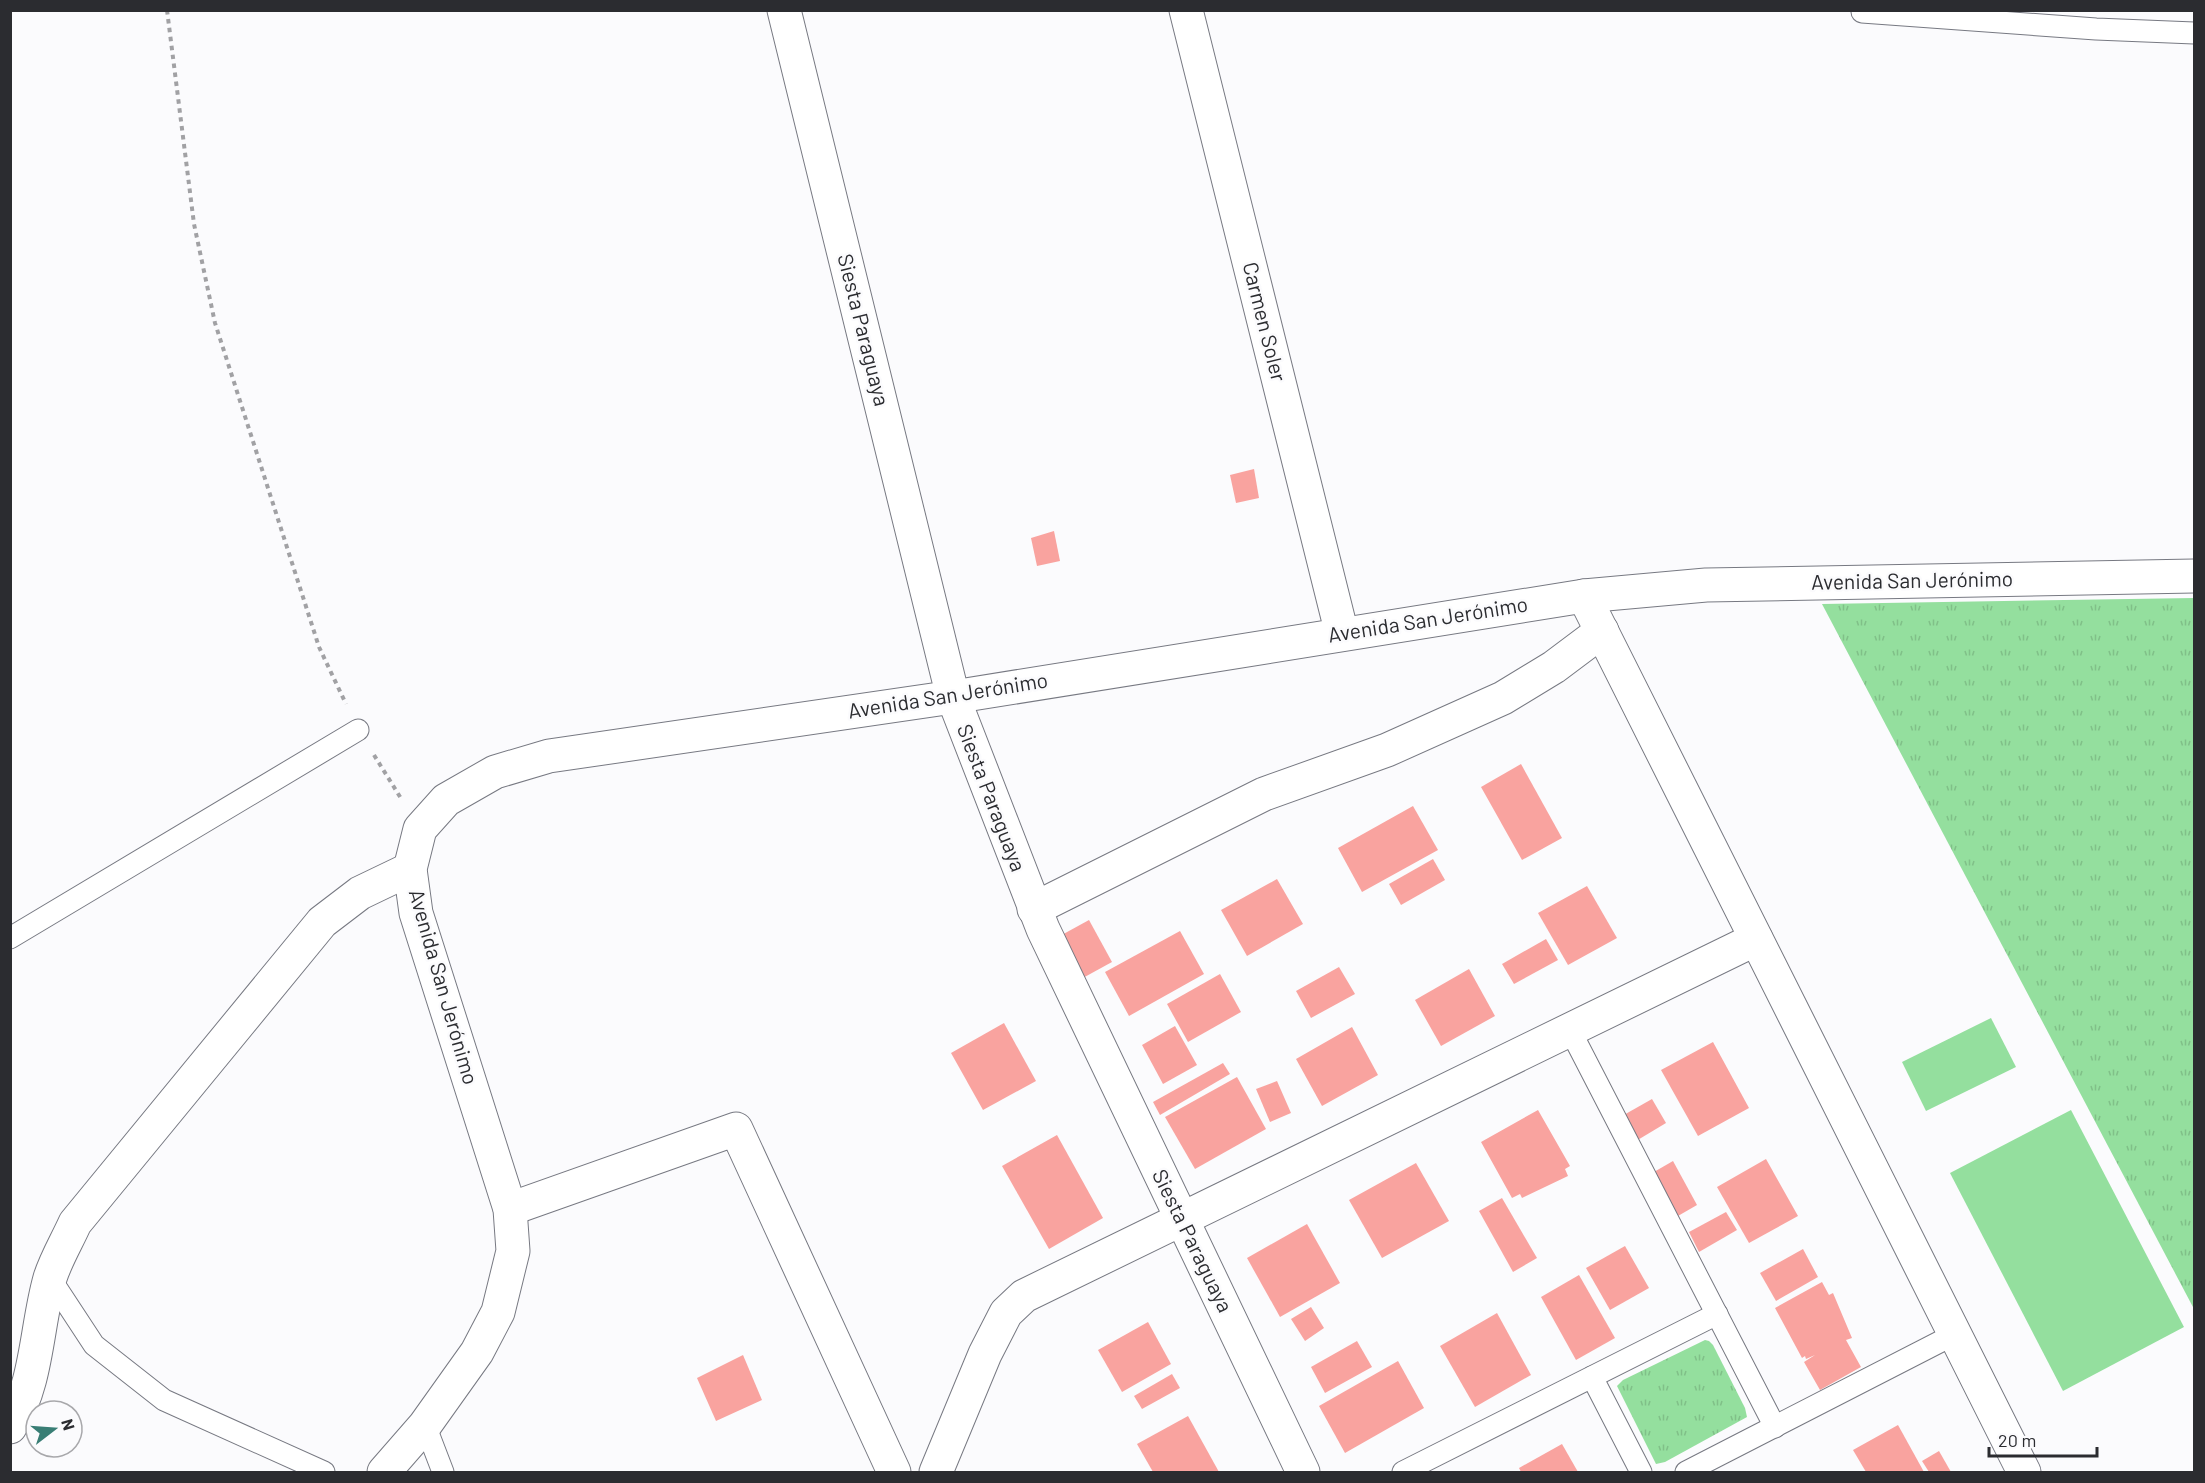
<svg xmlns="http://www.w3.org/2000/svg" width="2205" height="1483" font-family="Barlow,sans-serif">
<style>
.grass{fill:url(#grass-tufts)}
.park{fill:#94df9e}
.building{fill:#f9a39f}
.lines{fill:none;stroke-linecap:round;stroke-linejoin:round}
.service-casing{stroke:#777982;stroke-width:23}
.minor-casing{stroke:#777982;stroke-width:35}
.tertiary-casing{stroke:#777982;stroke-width:35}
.path{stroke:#a1a1a4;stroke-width:4;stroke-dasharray:4.5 4.5;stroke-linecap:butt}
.service{stroke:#fff;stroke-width:21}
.minor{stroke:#fff;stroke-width:33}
.tertiary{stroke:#fff;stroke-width:33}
.labels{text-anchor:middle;stroke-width:5;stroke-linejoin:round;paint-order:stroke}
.street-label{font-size:21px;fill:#2b2c30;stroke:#fbfbfd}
</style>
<defs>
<pattern id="grass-tufts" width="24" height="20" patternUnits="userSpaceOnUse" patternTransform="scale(1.5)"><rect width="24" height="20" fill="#94df9e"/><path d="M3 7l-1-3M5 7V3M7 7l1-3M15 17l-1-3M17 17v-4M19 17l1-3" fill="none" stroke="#80c088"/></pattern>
</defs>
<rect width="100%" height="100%" fill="#fbfbfd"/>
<g class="grass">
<polygon points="2194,598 2194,1309 1822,604"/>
<polygon points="1705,1340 1709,1341 1713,1345 1745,1408 1747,1417 1665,1462 1656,1464 1617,1386 1623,1380"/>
</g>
<g class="park">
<polygon points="1991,1018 2016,1067 1926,1111 1902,1062"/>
<polygon points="2071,1110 2184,1327 2063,1391 1950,1173"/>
</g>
<g class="building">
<polygon points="1254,469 1259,498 1236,503 1230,475"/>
<polygon points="1054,531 1060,561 1037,566 1031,538"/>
<polygon points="1521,764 1562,838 1522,860 1481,787"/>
<polygon points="1413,806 1438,850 1362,892 1338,848"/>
<polygon points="1433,859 1445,880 1401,905 1389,884"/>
<polygon points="1277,879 1303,924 1247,956 1221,910"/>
<polygon points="1587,886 1617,938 1568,965 1538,913"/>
<polygon points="1089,920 1112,962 1081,979 1058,937"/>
<polygon points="1180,931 1204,974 1129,1016 1105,972"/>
<polygon points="1546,939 1558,960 1514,984 1502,964"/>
<polygon points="1339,967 1355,994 1311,1018 1296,991"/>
<polygon points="1469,969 1495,1016 1441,1046 1415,1000"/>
<polygon points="1220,974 1241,1012 1188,1042 1167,1004"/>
<polygon points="1004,1023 1036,1081 983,1110 951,1053"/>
<polygon points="1175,1026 1197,1065 1163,1084 1142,1045"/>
<polygon points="1352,1027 1378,1075 1322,1106 1296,1059"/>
<polygon points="1713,1042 1749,1108 1698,1136 1661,1070"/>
<polygon points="1223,1063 1230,1074 1160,1115 1153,1102"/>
<polygon points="1237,1077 1266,1129 1195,1169 1165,1117"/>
<polygon points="1277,1081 1291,1113 1270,1122 1256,1089"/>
<polygon points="1652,1099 1666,1123 1636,1141 1622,1116"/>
<polygon points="1538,1110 1570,1166 1565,1169 1568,1176 1522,1198 1520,1194 1512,1198 1481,1142"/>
<polygon points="1057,1135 1103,1218 1049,1249 1002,1166"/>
<polygon points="1766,1159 1798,1216 1749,1243 1717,1187"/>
<polygon points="1673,1161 1697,1205 1671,1220 1647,1176"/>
<polygon points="1416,1163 1449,1221 1382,1258 1349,1200"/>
<polygon points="1502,1198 1537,1258 1513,1272 1479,1211"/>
<polygon points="1726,1212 1737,1230 1699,1252 1689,1232"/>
<polygon points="1307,1224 1340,1283 1280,1317 1247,1258"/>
<polygon points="1625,1246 1649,1288 1610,1310 1586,1268"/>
<polygon points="1803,1249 1818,1277 1776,1301 1760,1273"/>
<polygon points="1579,1275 1615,1338 1576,1360 1541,1297"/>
<polygon points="1822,1282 1829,1295 1833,1293 1852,1338 1846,1340 1861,1367 1820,1390 1804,1362 1815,1355 1806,1359 1805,1356 1802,1358 1775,1308"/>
<polygon points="1311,1307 1324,1328 1305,1341 1291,1319"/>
<polygon points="1497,1313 1531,1375 1475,1407 1440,1346"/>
<polygon points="1148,1322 1171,1364 1122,1392 1098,1350"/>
<polygon points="1357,1341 1372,1367 1325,1393 1311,1367"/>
<polygon points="743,1355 762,1400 716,1421 697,1378"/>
<polygon points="1398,1361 1424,1408 1345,1453 1319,1406"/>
<polygon points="1172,1374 1180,1388 1142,1409 1134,1396"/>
<polygon points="1188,1416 1219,1472 1153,1472 1137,1444"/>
<polygon points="1898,1425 1924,1472 1866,1472 1853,1450"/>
<polygon points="1562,1444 1578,1472 1521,1472 1519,1468"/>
<polygon points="1939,1451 1951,1472 1929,1472 1922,1461"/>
</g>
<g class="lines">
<defs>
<g id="service">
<polyline points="1862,12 2096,29 2194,33"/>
<polyline points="10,938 358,730"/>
<polyline points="1570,1030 1775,1427"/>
<polyline points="50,1278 94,1345 164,1400 324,1472"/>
<polyline points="1592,1377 1641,1472"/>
<polyline points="425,1425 443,1472"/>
<polyline points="1403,1472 1717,1314"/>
<polyline points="1686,1472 1955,1334"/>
</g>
<g id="minor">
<polyline points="784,10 953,697 1043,929 1303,1472"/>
<polyline points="1186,10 1342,634"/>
<polyline points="1584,596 2024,1472"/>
<polyline points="1034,909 1264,794 1387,750 1503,698 1554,667 1602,631"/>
<polyline points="510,1209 736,1129 894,1472"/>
<path d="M 10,1427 C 38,1382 36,1327 50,1278 C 56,1259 67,1241 75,1223 L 322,922 L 360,893 L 410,869"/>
<polyline points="936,1472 985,1354 1006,1313 1024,1296 1756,939"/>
</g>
<polyline id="tertiary" points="384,1472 425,1425 477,1352 498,1312 513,1251 510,1209 416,913 410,869 420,829 446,800 495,772 549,756 953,697 1584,596 1706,585 2194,576"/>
</defs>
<use href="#service" class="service-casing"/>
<use href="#minor" class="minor-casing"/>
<use href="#tertiary" class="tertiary-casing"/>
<g class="path">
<polyline points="167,10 194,224 215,323 319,647 346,704"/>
<polyline points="374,755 402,800"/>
</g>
<use href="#service" class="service"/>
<use href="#minor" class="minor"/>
<use href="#tertiary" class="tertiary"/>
</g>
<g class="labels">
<g class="street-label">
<text transform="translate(1264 322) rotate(76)" y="7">Carmen Soler</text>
<text transform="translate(863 330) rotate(76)" y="7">Siesta Paraguaya</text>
<text transform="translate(1912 581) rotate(-1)" y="7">Avenida San Jerónimo</text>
<text transform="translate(1428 620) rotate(-9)" y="7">Avenida San Jerónimo</text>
<text transform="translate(948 696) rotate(-9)" y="7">Avenida San Jerónimo</text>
<text transform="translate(991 798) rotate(69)" y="7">Siesta Paraguaya</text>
<text transform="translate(443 987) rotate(74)" y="7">Avenida San Jerónimo</text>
<text transform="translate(1192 1241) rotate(64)" y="7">Siesta Paraguaya</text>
</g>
</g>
<rect width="2205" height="1483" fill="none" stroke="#2b2c30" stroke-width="24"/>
<g transform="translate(54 1429) rotate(73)"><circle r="28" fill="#fbfbfd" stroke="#a8a8ab" stroke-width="1.5"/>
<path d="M0-4.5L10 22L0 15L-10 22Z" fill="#397e75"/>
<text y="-9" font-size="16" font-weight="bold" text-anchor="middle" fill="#2b2c30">N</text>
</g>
<path d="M1989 1447v9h108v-9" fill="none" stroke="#2b2c30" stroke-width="3"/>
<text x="1998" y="1447" font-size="18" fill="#2b2c30" stroke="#fbfbfd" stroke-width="4.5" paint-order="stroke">20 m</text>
</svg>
